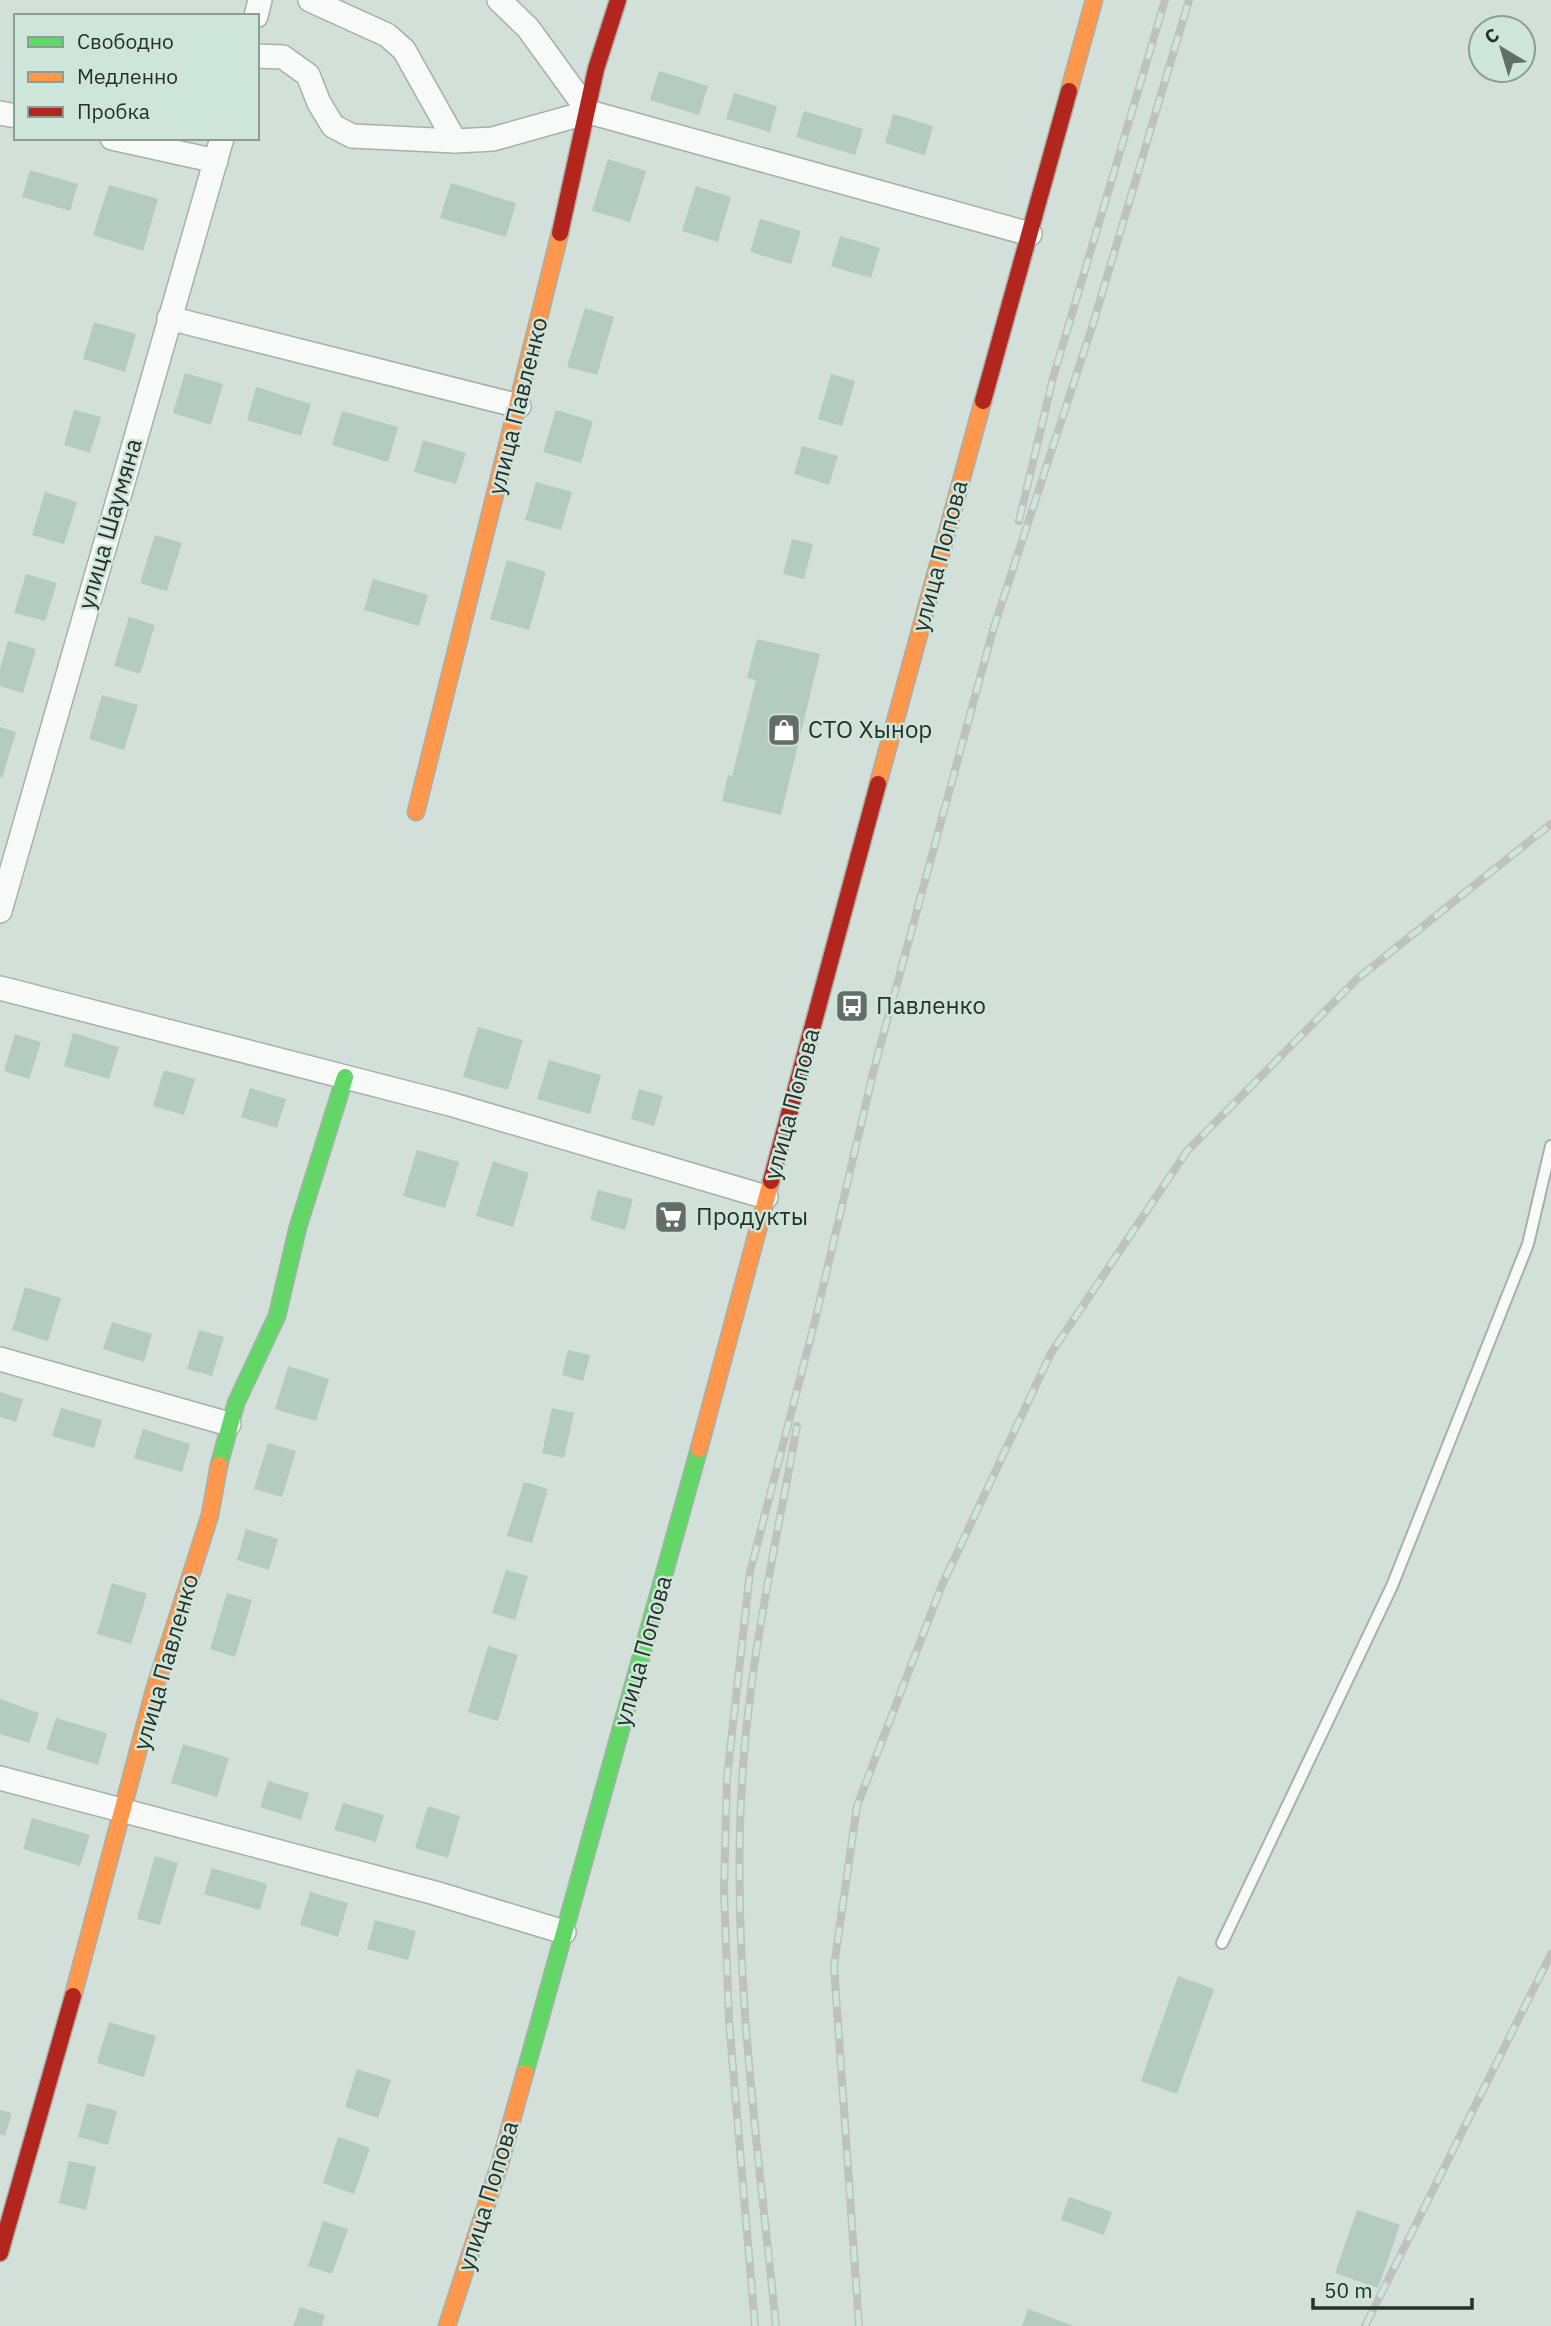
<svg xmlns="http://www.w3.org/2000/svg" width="1551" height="2326" font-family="'IBM Plex Sans',sans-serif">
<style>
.building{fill:#b4cbc0}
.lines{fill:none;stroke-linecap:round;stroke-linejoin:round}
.lane-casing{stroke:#a6b0ab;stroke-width:14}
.street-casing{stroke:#a6b0ab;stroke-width:26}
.fast-casing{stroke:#a6b0ab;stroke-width:19}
.slow-casing{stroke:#a6b0ab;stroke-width:19}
.jam-casing{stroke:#a6b0ab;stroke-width:19}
.lane{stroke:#f8faf9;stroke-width:10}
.street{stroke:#f8faf9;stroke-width:23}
.fast{stroke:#63d668;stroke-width:16}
.slow{stroke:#ff974d;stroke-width:16}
.jam{stroke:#b3261e;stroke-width:16}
.rail-casing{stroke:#bfc1c0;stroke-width:8}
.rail{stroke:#cee5d9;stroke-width:5;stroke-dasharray:16;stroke-linecap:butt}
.labels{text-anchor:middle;stroke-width:5;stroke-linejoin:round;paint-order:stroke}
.street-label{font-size:24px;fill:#27302c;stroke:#cee5d9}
.poi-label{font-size:24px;fill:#27302c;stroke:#cee5d9;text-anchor:start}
</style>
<rect width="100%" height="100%" fill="#d3e0d9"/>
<g class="building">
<polygon points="659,71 708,86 699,115 650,100"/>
<polygon points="734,93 777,106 770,132 726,119"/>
<polygon points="804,111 863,129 855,155 796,137"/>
<polygon points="893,114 933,126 925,155 885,143"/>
<polygon points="608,159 646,171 630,222 592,211"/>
<polygon points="30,170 78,184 70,211 22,197"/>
<polygon points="451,183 516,203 506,237 440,218"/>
<polygon points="109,185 158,199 143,251 93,235"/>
<polygon points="696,186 731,197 718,242 682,231"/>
<polygon points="760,219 801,231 791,264 750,252"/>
<polygon points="840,236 880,248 871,278 831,266"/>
<polygon points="585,308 614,317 597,375 567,367"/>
<polygon points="94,322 136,334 125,372 83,359"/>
<polygon points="185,373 223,384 211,425 173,413"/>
<polygon points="831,374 855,381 842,426 818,419"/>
<polygon points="256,387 311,404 301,436 247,420"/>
<polygon points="74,410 101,417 90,453 64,445"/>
<polygon points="556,410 593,421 581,463 543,452"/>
<polygon points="342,411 398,427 388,462 332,445"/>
<polygon points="423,440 466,453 456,484 414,472"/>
<polygon points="802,446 838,456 829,485 794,474"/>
<polygon points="536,482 572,492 561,530 525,520"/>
<polygon points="45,492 77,502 64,544 32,535"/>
<polygon points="155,535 182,543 167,591 140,583"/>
<polygon points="792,539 813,544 804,579 783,574"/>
<polygon points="507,560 546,572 529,630 490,619"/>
<polygon points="26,574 57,583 45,621 14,613"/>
<polygon points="373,579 428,595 419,626 364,610"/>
<polygon points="129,617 155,625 140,674 114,666"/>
<polygon points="757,639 820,654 781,815 722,801 728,775 732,776 756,680 747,678"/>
<polygon points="8,641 36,649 23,693 0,686 0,669"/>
<polygon points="102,695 138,705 124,750 89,739"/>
<polygon points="0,727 16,732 2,778 0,777"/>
<polygon points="478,1027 523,1040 508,1090 463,1077"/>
<polygon points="73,1033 119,1047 109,1079 64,1066"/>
<polygon points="15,1034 41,1042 29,1079 4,1071"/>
<polygon points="549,1060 601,1075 590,1114 537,1099"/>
<polygon points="164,1070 195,1079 184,1115 153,1106"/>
<polygon points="250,1088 286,1099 277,1128 241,1117"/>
<polygon points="639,1089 663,1096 654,1126 631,1119"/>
<polygon points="417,1150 459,1162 445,1208 403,1196"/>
<polygon points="493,1161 529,1173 513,1227 476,1216"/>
<polygon points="598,1190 633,1199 625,1230 590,1220"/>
<polygon points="25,1287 61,1298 48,1341 12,1330"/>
<polygon points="112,1322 152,1334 144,1362 103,1349"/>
<polygon points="199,1330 224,1337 212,1376 187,1369"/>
<polygon points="568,1350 590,1355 583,1381 562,1375"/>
<polygon points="288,1366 329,1379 316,1421 275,1409"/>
<polygon points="0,1392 23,1399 16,1422 0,1417"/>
<polygon points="61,1408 102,1420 94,1448 52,1436"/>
<polygon points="552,1408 574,1413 564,1458 542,1453"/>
<polygon points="143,1429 190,1444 182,1472 134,1458"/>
<polygon points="268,1443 296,1451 282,1497 254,1489"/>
<polygon points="524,1482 548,1489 532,1543 507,1536"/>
<polygon points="246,1529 278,1539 269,1570 237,1560"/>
<polygon points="506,1570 528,1576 515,1620 492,1613"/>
<polygon points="112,1583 147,1594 131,1644 97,1634"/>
<polygon points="227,1593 252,1600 235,1657 210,1649"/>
<polygon points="488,1646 518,1655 498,1721 468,1712"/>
<polygon points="0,1699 39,1713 29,1743 0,1734"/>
<polygon points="56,1718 107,1733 98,1765 46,1749"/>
<polygon points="183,1744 229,1758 217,1797 171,1783"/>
<polygon points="268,1781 309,1793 301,1820 260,1807"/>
<polygon points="343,1803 384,1815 376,1842 334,1830"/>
<polygon points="428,1806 460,1816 448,1858 415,1848"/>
<polygon points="32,1818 90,1835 80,1866 23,1849"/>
<polygon points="155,1856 178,1863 160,1925 137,1919"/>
<polygon points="212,1868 267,1884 260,1910 204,1894"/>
<polygon points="310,1892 348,1903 338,1937 300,1925"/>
<polygon points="375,1920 416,1931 408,1960 367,1949"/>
<polygon points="1178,1976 1214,1989 1177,2094 1141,2081"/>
<polygon points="109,2022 156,2036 144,2077 97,2063"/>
<polygon points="357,2069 391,2080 378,2118 345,2107"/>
<polygon points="87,2103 117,2111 108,2145 78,2137"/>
<polygon points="0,2110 12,2113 5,2136 0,2134"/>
<polygon points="338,2137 370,2148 354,2194 323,2183"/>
<polygon points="69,2161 96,2167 86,2210 59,2203"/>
<polygon points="1069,2197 1112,2212 1104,2235 1061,2220"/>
<polygon points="1357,2210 1400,2225 1378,2288 1335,2273"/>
<polygon points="323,2221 348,2229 332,2274 308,2266"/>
<polygon points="300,2307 325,2315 322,2326 293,2326"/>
<polygon points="1028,2309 1074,2326 1022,2326"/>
</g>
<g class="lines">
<defs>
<polyline id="lane" points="1222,1943 1392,1586 1528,1244 1551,1146"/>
<g id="street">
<polyline points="310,0 387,35 404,50 455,141"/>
<polyline points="499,0 528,28 589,112"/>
<polyline points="256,16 260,0"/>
<polyline points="257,56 283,57 308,75 319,103 333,126 352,136 455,141 493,139 589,112 1030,234"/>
<polyline points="0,113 16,116"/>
<polyline points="112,138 216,161"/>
<polyline points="169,318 519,406"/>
<polyline points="0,911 222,138"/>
<polyline points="0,988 450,1104 766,1197"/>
<polyline points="0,1359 229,1424"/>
<polyline points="0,1778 435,1893 564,1932"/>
</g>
<g id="fast">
<polyline points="219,1465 236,1403 277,1316 298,1227 345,1077"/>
<polyline points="525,2073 699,1449"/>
</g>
<g id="slow">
<polyline points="1069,91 1094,0"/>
<polyline points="878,784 983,401"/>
<polyline points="416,812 560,233"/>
<polyline points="699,1449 771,1181"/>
<polyline points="73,1996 154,1691 210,1515 219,1465"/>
<polyline points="447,2326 500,2163 525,2073"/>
</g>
<g id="jam">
<polyline points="560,233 596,69 618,0"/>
<polyline points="983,401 1069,91"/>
<polyline points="771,1181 878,784"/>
<polyline points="0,2253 73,1996"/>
</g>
</defs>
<use href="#lane" class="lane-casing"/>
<use href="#street" class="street-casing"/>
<use href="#fast" class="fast-casing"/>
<use href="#slow" class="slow-casing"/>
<use href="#jam" class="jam-casing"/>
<use href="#lane" class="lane"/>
<use href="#street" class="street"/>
<use href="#fast" class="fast"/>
<use href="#slow" class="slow"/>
<use href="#jam" class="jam"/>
<defs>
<g id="rail">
<polyline points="1019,521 1053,378 1165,0"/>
<polyline points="755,2326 729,2021 724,1890 727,1778 750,1572 816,1317 874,1069 993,630 1093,324 1189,0"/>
<path d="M 776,2326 C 758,2146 731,1963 742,1782 C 749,1662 776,1543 797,1426"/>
<polyline points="859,2326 834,1966 857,1806 942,1585 1051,1353 1187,1151 1357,979 1551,824"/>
<polyline points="1365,2326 1551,1954"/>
</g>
</defs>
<use href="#rail" class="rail-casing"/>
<use href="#rail" class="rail"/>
</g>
<defs>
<symbol id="shop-square" viewBox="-11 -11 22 22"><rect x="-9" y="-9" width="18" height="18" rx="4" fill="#636e69" stroke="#cee5d9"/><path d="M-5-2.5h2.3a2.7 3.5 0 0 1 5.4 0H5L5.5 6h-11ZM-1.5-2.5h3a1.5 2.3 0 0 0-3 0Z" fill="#fff"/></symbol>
<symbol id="bus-square" viewBox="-11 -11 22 22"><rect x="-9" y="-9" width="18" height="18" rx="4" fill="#636e69" stroke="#cee5d9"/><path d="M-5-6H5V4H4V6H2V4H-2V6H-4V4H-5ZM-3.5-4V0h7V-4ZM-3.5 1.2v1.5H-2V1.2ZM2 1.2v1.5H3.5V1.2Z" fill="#fff"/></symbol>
<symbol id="supermarket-square" viewBox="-11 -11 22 22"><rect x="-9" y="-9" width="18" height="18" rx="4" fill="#636e69" stroke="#cee5d9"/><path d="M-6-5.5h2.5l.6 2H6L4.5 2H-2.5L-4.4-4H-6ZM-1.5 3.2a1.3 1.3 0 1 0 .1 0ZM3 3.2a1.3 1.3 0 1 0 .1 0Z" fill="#fff"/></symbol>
</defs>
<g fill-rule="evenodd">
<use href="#shop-square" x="765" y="711" width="38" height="38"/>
<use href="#bus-square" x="833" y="987" width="38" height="38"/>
<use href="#supermarket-square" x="652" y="1198" width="38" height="38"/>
</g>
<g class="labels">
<g class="street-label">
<text transform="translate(518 406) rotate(-76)" y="8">улица Павленко</text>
<text transform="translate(110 524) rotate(-74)" y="8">улица Шаумяна</text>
<text transform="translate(940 556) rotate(-75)" y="8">улица Попова</text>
<text transform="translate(792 1104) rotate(-75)" y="8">улица Попова</text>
<text transform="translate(643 1651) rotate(-74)" y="8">улица Попова</text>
<text transform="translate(166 1662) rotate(-74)" y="8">улица Павленко</text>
<text transform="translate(488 2196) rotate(-73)" y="8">улица Попова</text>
</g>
<g class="poi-label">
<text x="808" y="738">СТО Хынор</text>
<text x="876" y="1014">Павленко</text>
<text x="696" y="1225">Продукты</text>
</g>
</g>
<rect x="14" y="14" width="245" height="126" fill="#cee5d9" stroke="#8b9d94" stroke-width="2"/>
<rect x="28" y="37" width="35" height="10" fill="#63d668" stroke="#8b9d94" stroke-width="2"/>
<text x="77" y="49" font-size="21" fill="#27302c">Свободно</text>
<rect x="28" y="72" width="35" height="10" fill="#ff974d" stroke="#8b9d94" stroke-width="2"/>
<text x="77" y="84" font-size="21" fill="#27302c">Медленно</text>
<rect x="28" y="107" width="35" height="10" fill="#b3261e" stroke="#8b9d94" stroke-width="2"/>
<text x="77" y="119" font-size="21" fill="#27302c">Пробка</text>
<g transform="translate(1502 49) rotate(322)"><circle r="33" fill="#cee5d9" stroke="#8b9d94" stroke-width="2"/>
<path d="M0-5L12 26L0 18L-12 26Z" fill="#636e69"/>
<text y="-10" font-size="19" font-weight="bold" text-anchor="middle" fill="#27302c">С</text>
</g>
<path d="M1313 2298v10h159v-10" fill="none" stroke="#27302c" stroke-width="3.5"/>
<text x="1324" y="2298" font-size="21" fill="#27302c" stroke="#cee5d9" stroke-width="5" paint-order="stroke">50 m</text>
</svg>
